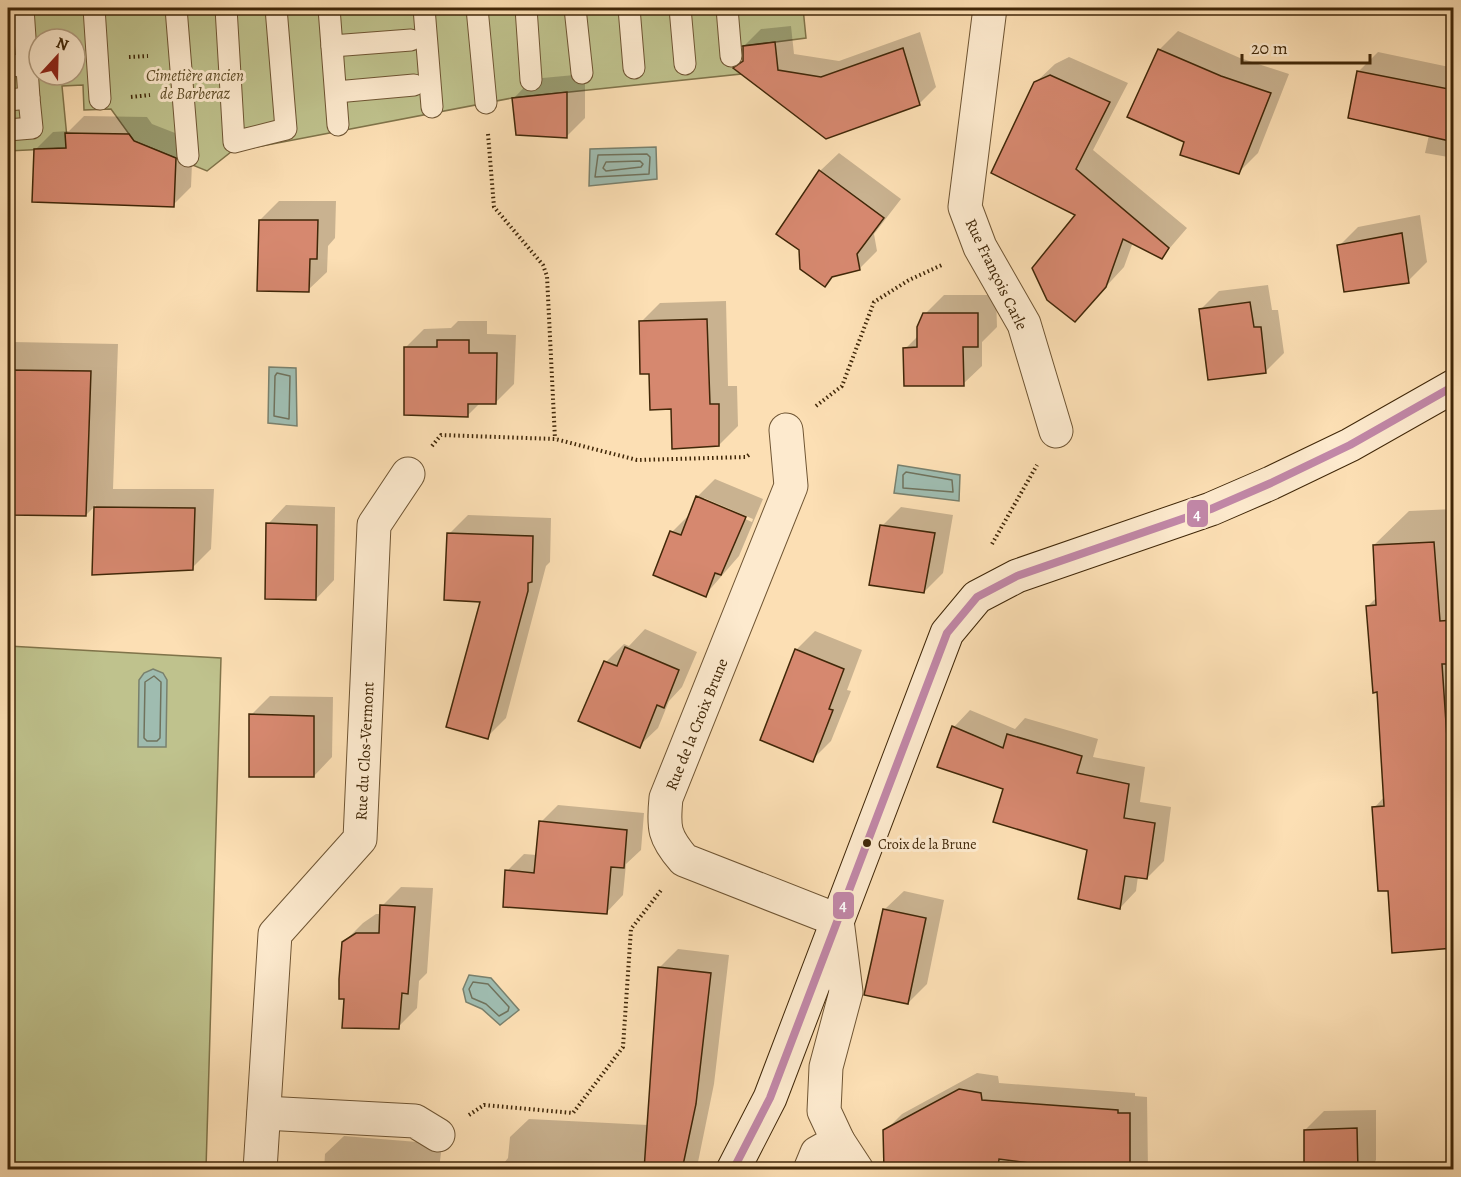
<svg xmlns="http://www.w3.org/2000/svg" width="1461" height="1177" font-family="Alegreya,serif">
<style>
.green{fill:#bfc28d;stroke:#80744a;stroke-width:1.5;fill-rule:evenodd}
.water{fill:#9fbcb0;stroke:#79806d;stroke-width:1.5}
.shadow{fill:#0003;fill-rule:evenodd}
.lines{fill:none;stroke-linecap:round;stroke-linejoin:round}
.shore{stroke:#70725c;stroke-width:1.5}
.building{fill:#d6886f;stroke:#402708;stroke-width:1.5}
.lane-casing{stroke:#6f5533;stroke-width:23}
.street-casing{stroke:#6f5533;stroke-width:35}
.secondary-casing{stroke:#402708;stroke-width:35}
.path{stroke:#402708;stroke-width:4;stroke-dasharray:1.5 3;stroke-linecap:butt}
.lane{stroke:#fdeace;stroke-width:21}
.street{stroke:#fdeace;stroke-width:33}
.secondary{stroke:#fdeace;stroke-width:33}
.bus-1-casing{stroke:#fdeace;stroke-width:12}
.bus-1{stroke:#c187a7;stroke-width:8}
.bus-dot{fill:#402708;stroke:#fdeace;stroke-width:2}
.labels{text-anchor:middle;stroke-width:6;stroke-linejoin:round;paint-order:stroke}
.bus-label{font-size:14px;fill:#402708;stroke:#fdeace;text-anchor:start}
.park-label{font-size:16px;font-style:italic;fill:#604e29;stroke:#fdeace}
.street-label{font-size:16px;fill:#402708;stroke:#fdeace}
.line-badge{stroke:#fdeace;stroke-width:2}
.badge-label{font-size:16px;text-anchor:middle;font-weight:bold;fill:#fff}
</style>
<rect width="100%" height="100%" fill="#fcdfb4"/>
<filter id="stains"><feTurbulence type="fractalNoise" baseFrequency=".00333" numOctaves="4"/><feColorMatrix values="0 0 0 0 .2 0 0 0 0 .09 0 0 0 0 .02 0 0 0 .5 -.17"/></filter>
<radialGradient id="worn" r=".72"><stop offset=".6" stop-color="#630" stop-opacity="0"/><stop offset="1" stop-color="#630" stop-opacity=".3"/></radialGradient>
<g class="green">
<path d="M 8,8 L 803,8 L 806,38 L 736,47 L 741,74 L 512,98 L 231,152 L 207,171 L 134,141 L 111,109 L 84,110 L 83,85 L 62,86 L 68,148 L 8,151 ZM 39,39 L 75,39 L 75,75 L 39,75 Z"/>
<polygon points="8,646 221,658 206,1169 8,1169"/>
</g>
<g class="water">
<polygon points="656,147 657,179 589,186 590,149"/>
<polygon points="269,367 296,368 297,426 268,423"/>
<polygon points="898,465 960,475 959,501 894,493"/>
<polygon points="153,669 163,673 167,680 166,747 138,747 139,680 144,673"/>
<polygon points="469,975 491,978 519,1010 500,1025 482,1009 466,1002 463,989"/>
</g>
<g class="shadow">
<polygon points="1260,8 1285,8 1279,14"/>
<polygon points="791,26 794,54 839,61 920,32 936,87 919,104 736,68 744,60 744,46 761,29"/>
<polygon points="1178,31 1240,58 1289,74 1258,153 1239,172 1186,141 1159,50"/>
<polygon points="1378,52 1454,68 1454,158 1425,153 1429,135 1350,117 1359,71"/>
<polygon points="1069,57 1128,83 1093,150 1187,228 1162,257 1133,242 1124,267 1075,320 1077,215 1035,83 1055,64"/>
<polygon points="585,74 585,118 566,137 514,98 532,79"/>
<polygon points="84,116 147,117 152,124 193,140 191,187 173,205 35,150 53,132 69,131"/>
<polygon points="839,153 901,199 874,234 877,251 859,269 835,274 824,285 800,249 778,233 820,171"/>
<polygon points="279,201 336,201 335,238 328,246 327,272 308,290 260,220"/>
<polygon points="1420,215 1427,262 1408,281 1339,246 1358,227"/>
<polygon points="1268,285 1272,310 1278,310 1284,353 1266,371 1201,309 1219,291"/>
<polygon points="944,295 996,295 997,327 982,342 982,366 963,384 905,349 918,336 925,314"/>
<polygon points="726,301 728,386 737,386 738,426 719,445 673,408 651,373 641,322 660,303"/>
<polygon points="458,321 487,321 487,334 516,335 514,384 495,403 481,402 468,415 405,348 424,329 451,328"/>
<polygon points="12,342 118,344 113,489 214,489 211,549 192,568 94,574 96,505 86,515 8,513 8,347"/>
<path d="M 715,479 L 763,499 L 739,556 L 705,595 L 672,532 L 690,514 L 697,497 ZM 704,498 L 753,519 L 752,522 L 704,501 Z"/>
<polygon points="286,505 335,507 334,580 316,599 268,524"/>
<polygon points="901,507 953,515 943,573 924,592 882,526"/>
<polygon points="1454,509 1454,947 1389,889 1374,808 1385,796 1378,691 1368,606 1377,597 1374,545 1409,511"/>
<polygon points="468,515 551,518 550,562 546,566 506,718 487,737 482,601 449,534"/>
<polygon points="645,629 697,652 682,687 669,701 658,728 639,746 606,662 624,644 629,646"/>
<polygon points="815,631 862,650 847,690 851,691 831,741 812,760 796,650"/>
<polygon points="270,696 333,697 332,757 314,776 251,715"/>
<polygon points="970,710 1015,729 1025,718 1098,739 1093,757 1145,767 1140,802 1171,807 1164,861 1147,878 1138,876 1136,891 1120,908 1088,849 1005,788 954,727"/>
<polygon points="558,805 644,813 641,850 626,864 623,895 606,913 507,871 524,854 537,855 541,822"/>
<polygon points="401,887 433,888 427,973 419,981 417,1008 398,1027 343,1027 346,998 344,942 363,923 376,914 381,914 382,906"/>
<polygon points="904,891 944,900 927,984 908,1003 885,909"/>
<polygon points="678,949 729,955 714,1084 697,1167 695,1170 504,1170 504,1163 508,1158 510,1137 529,1119 648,1125 659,968"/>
<polygon points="977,1073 998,1076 999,1083 1135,1093 1135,1096 1147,1097 1148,1170 1095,1170 1009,1159 1008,1170 946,1170 946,1164 885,1170 885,1131 902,1114"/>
<polygon points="1376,1110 1376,1160 1370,1170 1306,1170 1305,1130 1324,1111"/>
<polygon points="344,1136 442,1144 439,1170 324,1170 325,1154"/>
</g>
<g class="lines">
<g class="shore">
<polygon points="647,154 650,157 649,174 595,177 598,155"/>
<polygon points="640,161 643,164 641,167 606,171 603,168 606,162"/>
<polygon points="277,373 290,376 289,419 274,416 275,376"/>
<polygon points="906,472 952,480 953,492 903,488 903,475"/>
<polygon points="154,676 161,682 160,738 157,741 147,741 144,738 145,682"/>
<polygon points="473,982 488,984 509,1007 508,1011 499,1016 486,1004 472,998 469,989"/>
</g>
</g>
<g class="building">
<polygon points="775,42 778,70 821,77 903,48 920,105 826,139 733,68 743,61 743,46"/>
<polygon points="1158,49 1221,76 1271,93 1239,174 1180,155 1184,142 1127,117"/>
<polygon points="1357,71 1454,90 1454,142 1348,118"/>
<polygon points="1050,75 1110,102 1076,169 1169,248 1162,259 1123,239 1106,287 1075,322 1047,300 1032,268 1075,215 991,173 1034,82"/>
<polygon points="567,92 567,138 516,135 512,98"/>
<polygon points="65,133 129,134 134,141 176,158 174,207 32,202 34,149 66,148"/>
<polygon points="819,170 884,218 857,254 860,270 832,277 825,287 800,269 799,250 776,234"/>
<polygon points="259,220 318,220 317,259 310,259 309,292 257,291"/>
<polygon points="1402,233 1409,283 1344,292 1337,245"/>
<polygon points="1250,302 1254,327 1261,327 1266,373 1208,380 1199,309"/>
<polygon points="923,313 978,313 978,347 963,347 964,386 904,386 903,348 917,347 917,327"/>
<polygon points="707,319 710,404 719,404 719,446 672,449 671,409 650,410 649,374 640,374 639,321"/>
<polygon points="437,340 469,340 469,353 497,353 496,404 468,404 468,417 404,415 404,347 437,347"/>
<polygon points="8,370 91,371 86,516 8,515"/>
<polygon points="696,496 746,517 721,575 715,573 706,597 653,575 670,531 681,535"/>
<polygon points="94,507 195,508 193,570 92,575"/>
<polygon points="266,523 317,525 316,600 265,599"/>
<polygon points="880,525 935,533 924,593 869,585"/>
<polygon points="447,533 533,536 532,582 528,583 528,591 488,739 446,727 480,602 444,600"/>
<polygon points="1434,542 1440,621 1454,620 1454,664 1442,664 1449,767 1454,767 1454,948 1392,953 1388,891 1378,891 1372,807 1384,806 1377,692 1373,693 1366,606 1376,605 1373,545"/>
<polygon points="625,647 679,670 664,708 657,705 640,748 578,721 604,661 617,666"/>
<polygon points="795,649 844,669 829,709 833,710 813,762 760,740"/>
<polygon points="249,714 314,716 314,777 249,777"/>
<polygon points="952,726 1003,748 1007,734 1082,756 1077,773 1129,784 1124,818 1155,823 1147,879 1125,876 1120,909 1078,899 1087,850 993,822 1003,789 937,767"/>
<polygon points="539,821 627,830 624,868 611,867 607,914 503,907 505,870 534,873"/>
<polygon points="380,905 415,907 408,994 402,993 399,1029 342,1028 344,999 339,999 339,979 342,942 356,933 379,933"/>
<polygon points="883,909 926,918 908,1004 864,995"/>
<polygon points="658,967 711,973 696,1104 682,1170 644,1170"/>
<polygon points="959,1089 981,1093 982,1100 1118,1110 1118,1113 1130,1113 1130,1170 1084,1170 999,1159 998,1167 978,1164 884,1170 883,1130"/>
<polygon points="1357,1128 1358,1170 1304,1170 1304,1130"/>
</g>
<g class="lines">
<defs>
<g id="lane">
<polyline points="94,8 100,99"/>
<polyline points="176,8 188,156"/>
<polyline points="226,8 234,142 286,129 276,8"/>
<polyline points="329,8 338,125"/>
<polyline points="424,8 432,107"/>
<polyline points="477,8 486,103"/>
<polyline points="526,8 531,80"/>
<polyline points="575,8 582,73"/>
<polyline points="629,8 634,68"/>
<polyline points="680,8 685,64"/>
<polyline points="727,8 731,56"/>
<polyline points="332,46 411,40"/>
<polyline points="8,66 27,65"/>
<polyline points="336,92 414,85"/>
<polyline points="8,100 29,98 23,8"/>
<polyline points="8,130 32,128 29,98"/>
</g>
<g id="street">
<polyline points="990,8 965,207 980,247 1024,324 1056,431"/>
<path d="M 786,430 L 791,486 L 666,798 C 663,828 664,837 684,860 L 837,920 L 846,992 L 826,1067 L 824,1111 L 838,1141 L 817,1153 L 810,1170"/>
<polyline points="264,1113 415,1121 438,1135"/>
<polyline points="838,1141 857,1170"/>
<polyline points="260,1170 275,934 360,839 374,525 408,474"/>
</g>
<polyline id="secondary" points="733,1170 770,1098 947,633 977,597 1017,576 1211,509 1271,483 1350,445 1454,386"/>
</defs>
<use href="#lane" class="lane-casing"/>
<use href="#street" class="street-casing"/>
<use href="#secondary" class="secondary-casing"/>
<g class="path">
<polyline points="128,13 144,12"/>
<polyline points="129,57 148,56"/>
<polyline points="131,97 150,95"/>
<polyline points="488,134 494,207 543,265 547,276 555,439"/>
<polyline points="816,406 842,386 874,302 909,280 944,264"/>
<polyline points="432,446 441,435 555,439 637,460 746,457 750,454"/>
<polyline points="992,544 1037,465"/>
<polyline points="469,1115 484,1105 573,1113 623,1047 631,929 662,889"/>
</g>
<use href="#lane" class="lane"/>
<use href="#street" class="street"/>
<use href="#secondary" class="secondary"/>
<defs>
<polyline id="bus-1" points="733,1170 770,1098 947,633 977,597 1017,576 1211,509 1271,483 1350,445 1454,386"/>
</defs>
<use href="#bus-1" class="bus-1-casing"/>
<use href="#bus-1" class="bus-1"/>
</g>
<circle class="bus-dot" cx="867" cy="843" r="5"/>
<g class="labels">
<g class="bus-label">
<text x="878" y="849">Croix de la Brune</text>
</g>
<g class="park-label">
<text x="195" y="81">Cimetière ancien<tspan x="195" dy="18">de Barberaz</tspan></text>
</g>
<g class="street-label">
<text transform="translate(997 274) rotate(64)" y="6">Rue François Carle</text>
<text transform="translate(696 724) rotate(-68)" y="6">Rue de la Croix Brune</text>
<text transform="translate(364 751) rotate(-87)" y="6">Rue du Clos-Vermont</text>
</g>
</g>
<g class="line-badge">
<rect x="1186" y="499" width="23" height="29" rx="6" fill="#c187a7"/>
<rect x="832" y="891" width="23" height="29" rx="6" fill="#c187a7"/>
</g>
<g class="badge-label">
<text x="1197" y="520">4</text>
<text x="843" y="911">4</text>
</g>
<rect width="1461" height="1177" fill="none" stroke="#fcdfb4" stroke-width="30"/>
<rect x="9" y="9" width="1443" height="1159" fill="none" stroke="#402708" stroke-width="3"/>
<rect x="15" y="15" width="1431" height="1147" fill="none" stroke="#402708" stroke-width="1.5"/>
<g transform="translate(57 57) rotate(22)"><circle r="28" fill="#fdeace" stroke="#b19c7f" stroke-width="1.5"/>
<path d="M0-4.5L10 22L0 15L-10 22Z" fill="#8f2418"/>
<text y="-9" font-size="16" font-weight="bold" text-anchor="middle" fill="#402708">N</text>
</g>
<path d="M1242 54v9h128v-9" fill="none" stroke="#402708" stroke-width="3"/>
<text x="1251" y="54" font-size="18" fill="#402708" stroke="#fdeace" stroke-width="4.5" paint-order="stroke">20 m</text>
<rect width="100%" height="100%" filter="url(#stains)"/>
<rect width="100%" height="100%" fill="url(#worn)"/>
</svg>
